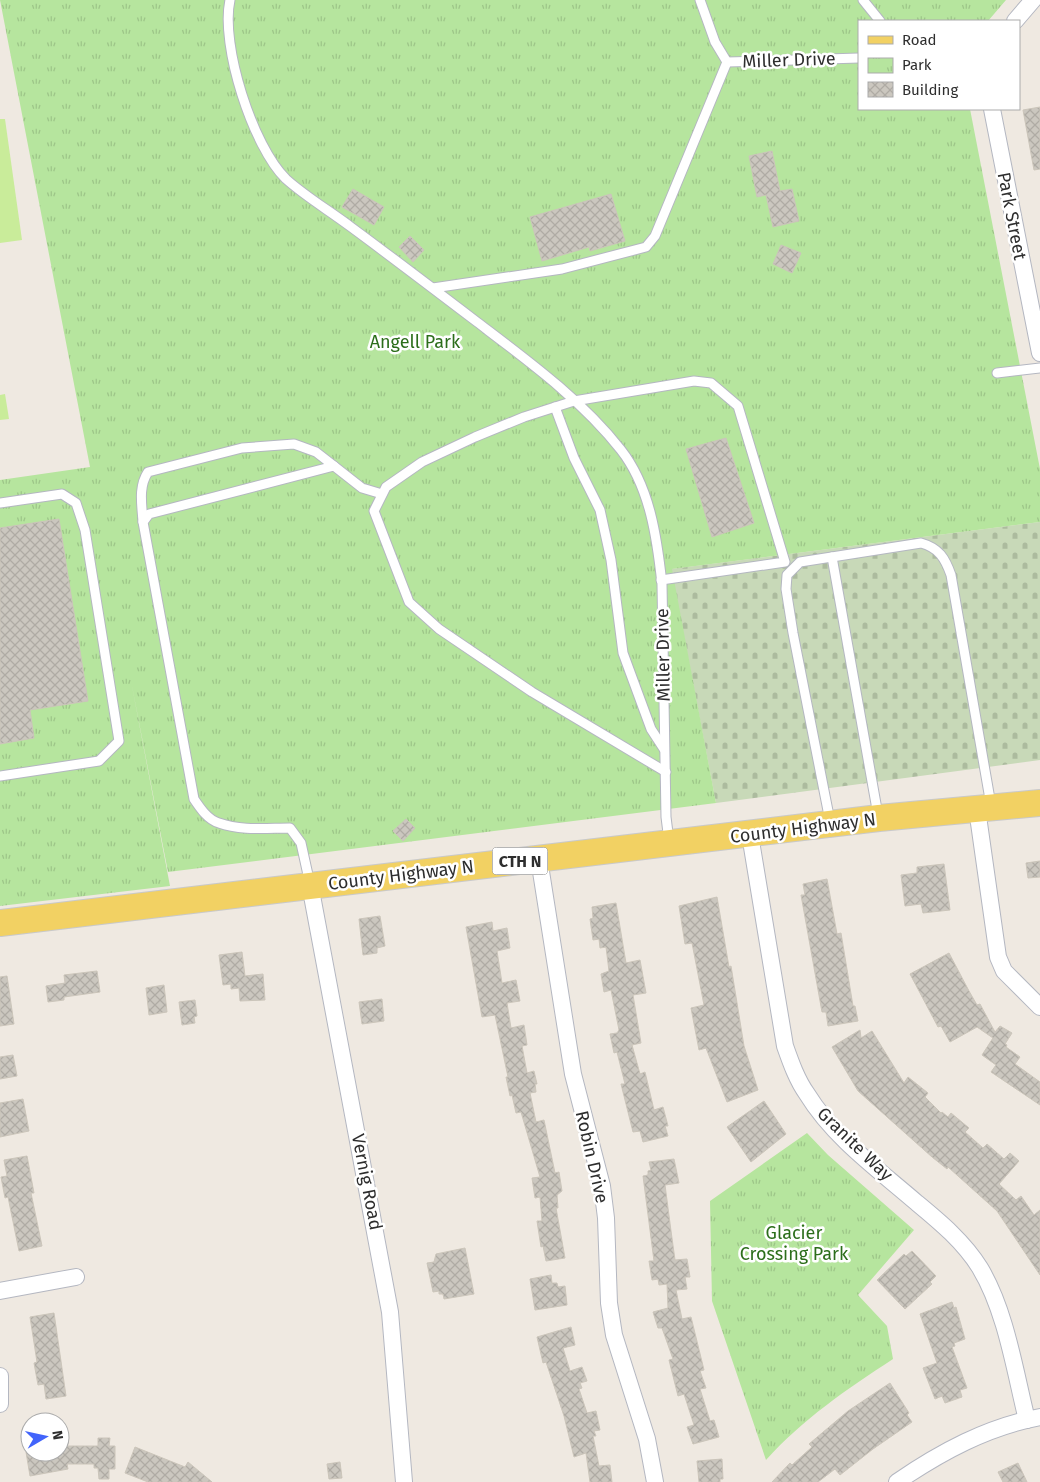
<svg xmlns="http://www.w3.org/2000/svg" width="1040" height="1482" font-family="'Fira Sans',sans-serif">
<style>
.cemetery{fill:url(#cemetery-stones)}
.park{fill:url(#park-tufts)}
.pitch{fill:#c9ec9a}
.building{fill:url(#building-cross-hatch);stroke:#cbc5ba}
.lines{fill:none;stroke-linecap:round;stroke-linejoin:round}
.lane-casing{stroke:#b4b7c1;stroke-width:11}
.street-casing{stroke:#b4b7c1;stroke-width:18}
.primary-casing{stroke:#c9c9c9;stroke-width:28}
.lane{stroke:#fff;stroke-width:9}
.street{stroke:#fff;stroke-width:16}
.primary{stroke:#f2d163;stroke-width:26}
.labels{text-anchor:middle;stroke-width:5;stroke-linejoin:round;paint-order:stroke}
.shield{fill:#fff;stroke:#6d6d6d;stroke-width:1}
.shield-label{font-size:16px;font-weight:bold;fill:#2e2e2e}
.street-label{font-size:18px;fill:#2e2e2e;stroke:#fff}
.park-label{font-size:18px;fill:#2c6e1b;stroke:#fff}
</style>
<defs>
<pattern id="cemetery-stones" width="16" height="16" patternUnits="userSpaceOnUse" patternTransform="scale(1.25)"><rect width="16" height="16" fill="#c8d9b8"/><path d="M2 7V4a2 2 0 0 1 4 0v3zM10 15v-3a2 2 0 0 1 4 0v3z" fill="#acbb9e"/></pattern>
<pattern id="park-tufts" width="24" height="20" patternUnits="userSpaceOnUse" patternTransform="scale(1.25)"><rect width="24" height="20" fill="#b6e59e"/><path d="M3 7l-1-3M5 7V3M7 7l1-3M15 17l-1-3M17 17v-4M19 17l1-3" fill="none" stroke="#9dc588"/></pattern>
<pattern id="building-cross-hatch" width="8" height="8" patternUnits="userSpaceOnUse" patternTransform="scale(1.25)"><rect width="8" height="8" fill="#cbc7bf"/><path d="M0 0l8 8M0 8l8-8" fill="none" stroke="#afaba4"/></pattern>
</defs>
<rect width="100%" height="100%" fill="#efe9e1"/>
<polygon class="cemetery" points="1040,522 1040,760 716,803 671,569"/>
<g class="park">
<polygon points="0,0 1006,0 988,21 859,21 859,109 970,109 1040,469 1040,522 672,569 716,803 168,872 131,681 170,886 0,906 0,480 90,467"/>
<path d="M 807,1133 L 828,1155 L 914,1230 L 858,1295 L 887,1326 L 893,1359 C 847,1389 803,1419 766,1460 L 712,1301 L 710,1201 Z"/>
</g>
<g class="pitch">
<polygon points="0,119 5,119 22,240 0,243"/>
<polygon points="5,394 9,419 0,420 0,395"/>
</g>
<g class="building">
<polygon points="1040,107 1040,169 1034,170 1023,110"/>
<polygon points="772,151 780,191 792,189 799,221 773,227 766,195 757,197 749,156"/>
<polygon points="353,189 384,207 374,225 342,207"/>
<polygon points="611,194 625,241 590,251 589,247 542,261 530,217"/>
<polygon points="410,236 424,250 413,262 399,247"/>
<polygon points="781,245 801,253 792,273 773,264"/>
<polygon points="726,438 754,523 712,537 686,449"/>
<polygon points="59,519 88,701 30,710 34,738 0,744 0,528"/>
<polygon points="406,819 415,828 403,841 393,831"/>
<polygon points="1040,861 1040,877 1028,878 1026,863"/>
<polygon points="944,864 950,910 923,913 921,904 905,906 901,875 917,873 917,867"/>
<polygon points="827,879 837,934 841,933 853,1006 855,1006 858,1021 828,1026 826,1012 822,1012 801,895 805,895 803,884"/>
<polygon points="717,897 729,967 731,966 744,1046 758,1090 727,1102 706,1048 699,1050 691,1008 704,1005 692,943 685,944 679,906"/>
<polygon points="616,903 626,963 640,960 646,993 633,995 641,1043 632,1045 640,1074 645,1072 654,1110 663,1107 668,1126 665,1126 668,1136 643,1142 640,1131 633,1132 621,1084 625,1084 617,1052 614,1053 610,1034 617,1033 619,1030 611,990 604,992 601,974 609,971 606,947 600,948 599,939 593,940 590,919 593,918 592,907"/>
<polygon points="380,916 385,946 377,948 377,953 363,955 359,919"/>
<polygon points="492,922 493,931 507,928 510,948 497,951 502,983 516,980 520,1001 507,1003 511,1028 524,1025 527,1045 522,1046 527,1073 534,1071 537,1084 535,1084 536,1092 530,1093 536,1122 544,1120 555,1173 559,1172 562,1191 557,1195 558,1208 556,1208 565,1258 546,1261 543,1246 541,1247 537,1221 542,1221 540,1197 535,1198 532,1178 540,1177 521,1112 516,1113 512,1095 510,1096 506,1077 508,1077 495,1015 482,1017 466,927"/>
<polygon points="242,952 245,976 263,974 265,1000 240,1001 239,988 231,989 231,984 223,985 219,955"/>
<polygon points="949,953 969,991 977,1005 980,1004 995,1032 1000,1026 1012,1033 1005,1044 1007,1045 1006,1047 1020,1057 1015,1064 1040,1082 1040,1105 991,1072 996,1065 982,1055 993,1038 977,1027 950,1042 941,1026 938,1027 910,974"/>
<polygon points="97,971 100,992 64,997 64,1000 48,1002 46,986 65,983 64,975"/>
<polygon points="7,976 14,1024 0,1026 0,977"/>
<polygon points="164,985 167,1012 149,1015 146,988"/>
<polygon points="382,999 384,1021 362,1024 359,1002"/>
<polygon points="195,1000 197,1016 194,1017 195,1023 182,1025 179,1002"/>
<polygon points="860,1030 861,1038 872,1031 904,1083 908,1077 928,1093 925,1097 941,1113 942,1112 948,1117 951,1113 969,1128 965,1132 983,1148 987,1144 1004,1159 1010,1153 1019,1161 999,1184 1016,1200 1021,1196 1034,1215 1040,1210 1040,1275 997,1211 948,1167 947,1169 932,1157 858,1091 832,1047"/>
<polygon points="13,1055 17,1076 0,1079 0,1057"/>
<polygon points="23,1099 29,1131 0,1137 0,1103"/>
<polygon points="764,1101 786,1134 751,1162 727,1127"/>
<polygon points="27,1156 34,1193 31,1193 42,1246 19,1251 8,1197 5,1198 1,1177 7,1176 4,1160"/>
<polygon points="674,1159 679,1183 665,1185 671,1231 675,1260 687,1259 690,1277 685,1277 687,1289 676,1290 682,1319 691,1317 704,1370 700,1371 706,1388 700,1389 710,1421 714,1420 719,1437 693,1444 687,1427 694,1425 684,1394 678,1396 669,1360 673,1359 662,1328 658,1328 653,1312 668,1308 667,1284 659,1285 658,1279 652,1280 649,1261 654,1261 643,1176 648,1175 648,1171 651,1170 649,1162"/>
<polygon points="465,1248 474,1294 444,1299 443,1294 439,1294 439,1291 433,1292 427,1263 434,1262 436,1254"/>
<polygon points="912,1251 936,1276 930,1282 932,1284 905,1309 877,1280 904,1254 906,1256"/>
<polygon points="551,1275 552,1283 557,1283 558,1287 565,1286 567,1305 535,1310 530,1279"/>
<polygon points="952,1302 954,1308 956,1307 965,1339 954,1343 955,1346 952,1347 967,1388 960,1390 962,1397 945,1403 942,1396 935,1399 923,1368 937,1363 920,1314"/>
<polygon points="54,1313 66,1396 46,1399 44,1384 38,1385 34,1363 37,1362 30,1317"/>
<polygon points="571,1327 575,1345 563,1348 570,1371 582,1367 587,1381 580,1383 582,1388 579,1389 587,1413 596,1411 600,1430 594,1431 596,1436 593,1436 599,1466 610,1465 612,1482 590,1482 586,1453 574,1457 564,1416 546,1362 543,1363 537,1337"/>
<polygon points="890,1383 909,1413 907,1415 912,1422 873,1449 840,1475 835,1469 818,1482 772,1482 790,1463 792,1465 812,1447 809,1444 848,1411"/>
<polygon points="98,1438 110,1438 109,1446 115,1446 115,1469 109,1469 109,1479 99,1479 98,1468 94,1468 94,1464 67,1464 68,1469 30,1476 26,1452 60,1452 60,1446 98,1446"/>
<polygon points="135,1447 185,1467 188,1462 212,1482 148,1482 125,1473"/>
<polygon points="722,1459 723,1479 720,1479 720,1482 699,1482 697,1461"/>
<polygon points="340,1462 342,1478 329,1479 327,1464"/>
<polygon points="1018,1463 1027,1482 1003,1482 998,1472"/>
</g>
<g class="lines">
<defs>
<g id="lane">
<path d="M 230,0 C 220,45 253,147 286,179 C 306,197 330,211 351,227 C 393,258 435,290 477,322 C 527,360 582,400 621,450 C 650,487 657,538 662,584 L 666,817 L 669,841"/>
<polyline points="700,0 715,42 727,62"/>
<polyline points="863,0 880,21"/>
<polyline points="727,62 859,58"/>
<polyline points="433,288 562,269 646,247 655,236 727,62"/>
<polyline points="997,373 1040,368"/>
<polyline points="555,407 574,458 600,510 611,560 623,653 651,729 664,749"/>
<polyline points="0,503 62,494 76,503 85,530 119,741 99,761 0,776"/>
<path d="M 143,522 C 142,505 138,487 148,472 L 242,448 L 294,444 L 316,452 L 334,466"/>
<polyline points="832,557 878,815"/>
<polyline points="661,580 785,562 738,406 711,383 694,381 574,401 524,417 475,437 422,462 386,487 374,511 409,602 439,629 532,692 666,772"/>
<path d="M 830,821 L 793,633 L 786,589 L 787,575 L 800,562 L 921,543 C 939,548 945,558 951,575 L 991,805"/>
<path d="M 310,884 L 301,843 L 290,828 C 267,828 241,831 219,823 C 208,820 200,808 194,799 L 143,522 L 149,514 L 334,466 L 362,488 L 382,494"/>
</g>
<g id="street">
<polyline points="1015,21 1033,0"/>
<polyline points="992,109 1040,353"/>
<polyline points="977,809 998,957 1004,971 1040,1007"/>
<path d="M 750,835 L 785,1046 C 791,1063 797,1080 807,1094 C 834,1138 879,1170 917,1203 C 940,1222 964,1242 980,1268 C 1006,1311 1015,1372 1027,1420"/>
<polyline points="539,859 573,1074 602,1186 606,1218 609,1303 614,1335 647,1439 655,1482"/>
<polyline points="310,885 390,1312 404,1482"/>
<polyline points="0,1291 76,1277"/>
<polyline points="0,1376 0,1404"/>
<path d="M 897,1482 C 941,1452 987,1427 1040,1417"/>
</g>
<polyline id="primary" points="0,923 879,818 1040,803"/>
</defs>
<use href="#lane" class="lane-casing"/>
<use href="#street" class="street-casing"/>
<use href="#primary" class="primary-casing"/>
<use href="#lane" class="lane"/>
<use href="#street" class="street"/>
<use href="#primary" class="primary"/>
</g>
<g class="labels">
<rect class="shield" x="492.5" y="847.5" width="55" height="27" rx="4"/>
<g class="shield-label">
<text x="520" y="867">CTH N</text>
</g>
<g class="street-label">
<text transform="translate(789 60) rotate(-2)" y="6">Miller Drive</text>
<text transform="translate(1012 216) rotate(79)" y="6">Park Street</text>
<text transform="translate(663 655) rotate(-91)" y="6">Miller Drive</text>
<text transform="translate(803 828) rotate(-7)" y="6">County Highway N</text>
<text transform="translate(401 875) rotate(-7)" y="6">County Highway N</text>
<text transform="translate(855 1144) rotate(44)" y="6">Granite Way</text>
<text transform="translate(592 1157) rotate(77)" y="6">Robin Drive</text>
<text transform="translate(367 1182) rotate(79)" y="6">Vernig Road</text>
</g>
<g class="park-label">
<text x="415" y="348">Angell Park</text>
<text x="794" y="1239">Glacier<tspan x="794" dy="21">Crossing Park</tspan></text>
</g>
</g>
<rect x="858" y="20" width="162" height="90" fill="#ffffff" stroke="#ababab"/>
<rect x="868" y="36" width="25" height="8" fill="#f2d163" stroke="#ababab"/>
<text x="902" y="45" font-size="15" fill="#2e2e2e">Road</text>
<rect x="868" y="58" width="25" height="15" fill="url(#park-tufts)" stroke="#ababab"/>
<text x="902" y="70" font-size="15" fill="#2e2e2e">Park</text>
<rect x="868" y="82" width="25" height="15" fill="url(#building-cross-hatch)" stroke="#ababab"/>
<text x="902" y="95" font-size="15" fill="#2e2e2e">Building</text>
<g transform="translate(45 1437) rotate(81)"><circle r="24" fill="#ffffff" stroke="#ababab"/>
<path d="M0-4L9 19L0 12L-9 19Z" fill="#4264fb"/>
<text y="-8" font-size="14" font-weight="bold" text-anchor="middle" fill="#2e2e2e">N</text>
</g>
</svg>
